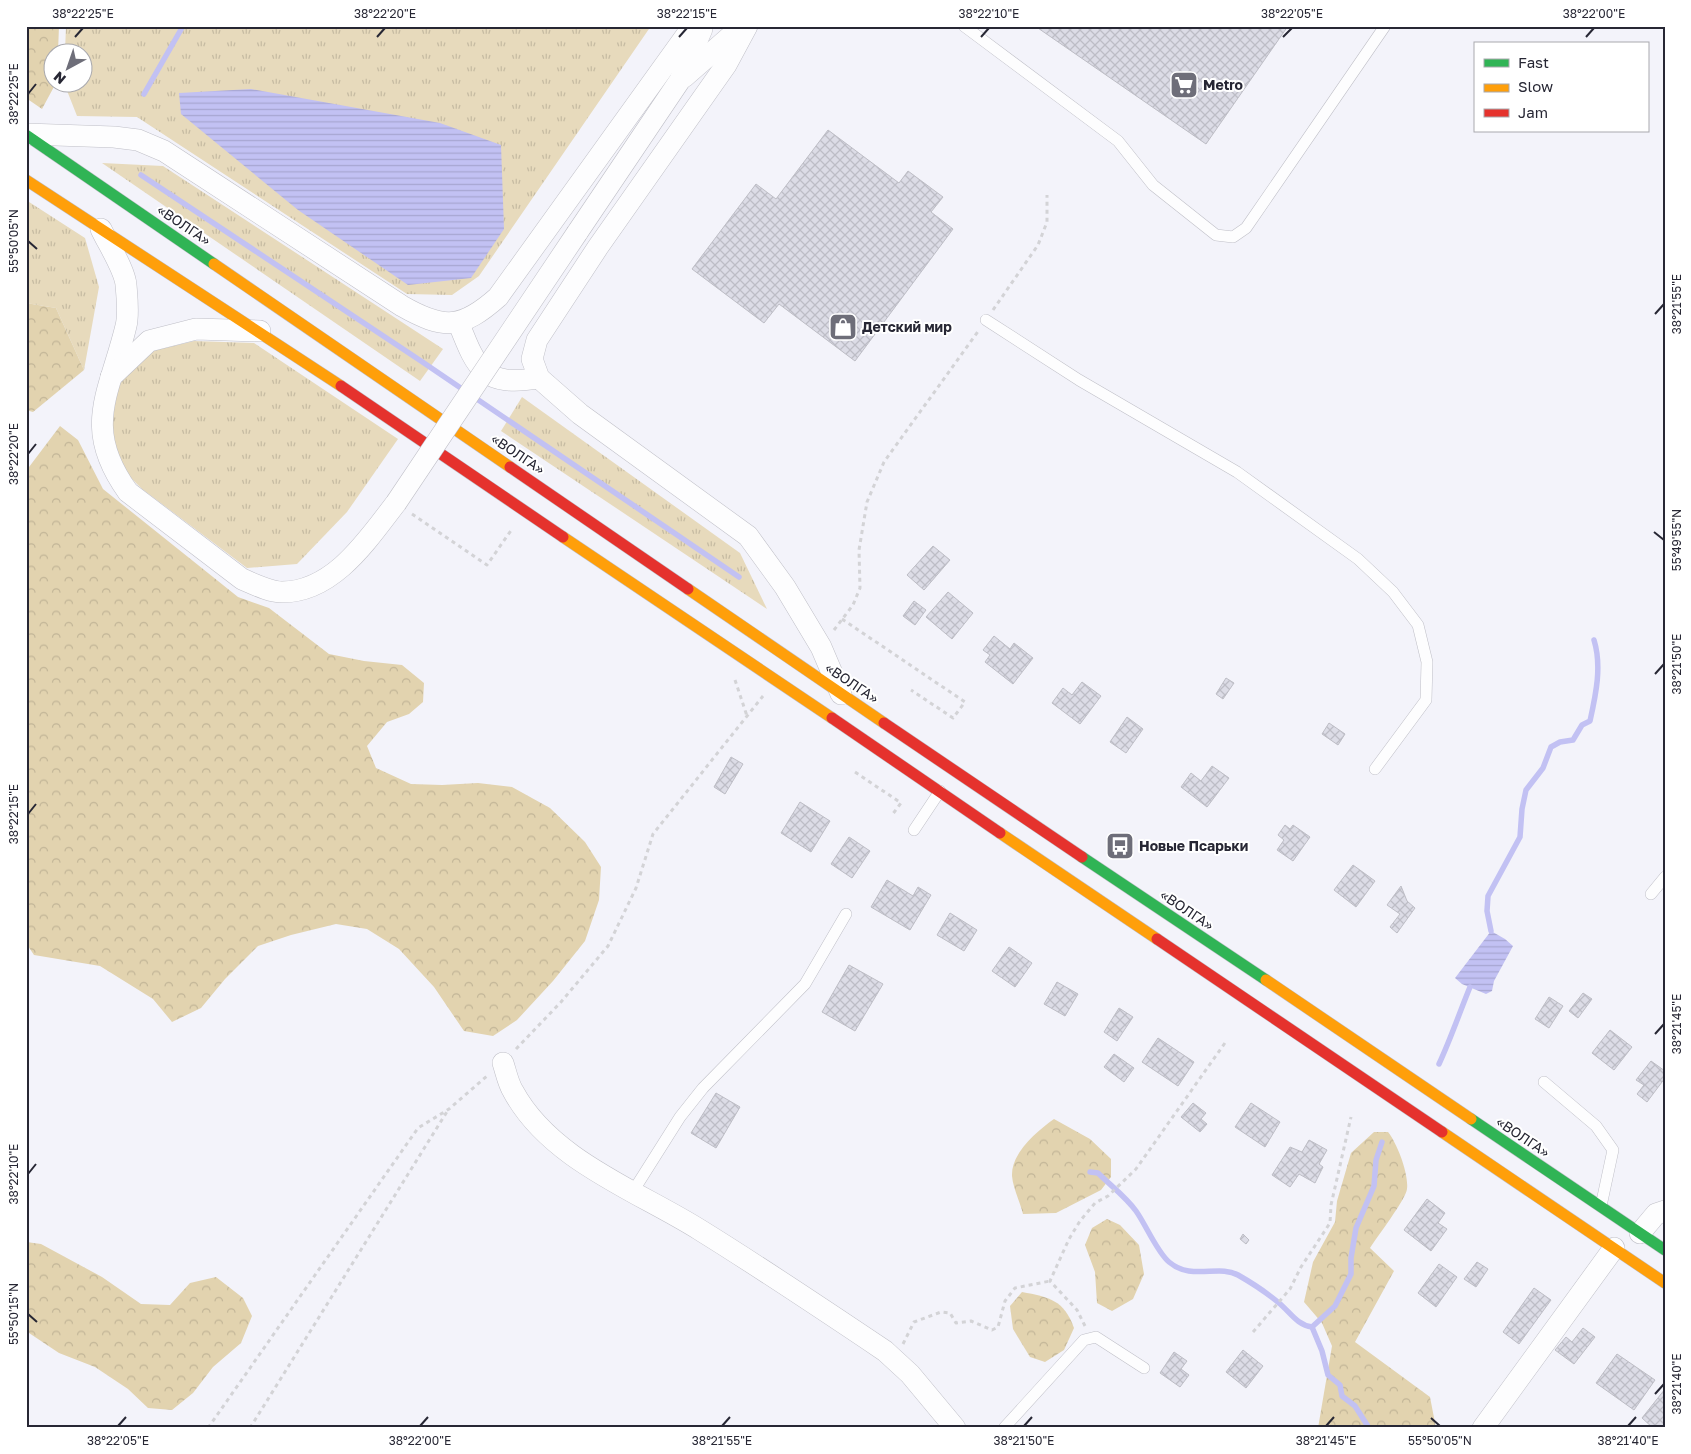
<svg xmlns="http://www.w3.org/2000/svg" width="1691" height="1454" font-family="'Golos Text',sans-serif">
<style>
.grass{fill:url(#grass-tufts)}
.forest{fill:url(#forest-crowns)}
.water{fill:url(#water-rules)}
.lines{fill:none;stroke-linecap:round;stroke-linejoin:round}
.stream{stroke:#c2c1f3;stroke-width:5.5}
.building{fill:url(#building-cross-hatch);stroke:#bdbdc5}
.lane-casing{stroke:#bfbfc7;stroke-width:12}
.street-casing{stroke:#bfbfc7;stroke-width:22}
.fast-casing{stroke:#bfbfc7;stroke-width:12}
.slow-casing{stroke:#bfbfc7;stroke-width:12}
.jam-casing{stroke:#bfbfc7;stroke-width:12}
.path{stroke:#d3d3d6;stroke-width:3;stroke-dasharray:4 4;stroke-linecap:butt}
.lane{stroke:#fdfdfe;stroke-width:11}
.street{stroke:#fdfdfe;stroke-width:21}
.fast{stroke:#30b455;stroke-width:11}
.slow{stroke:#ff9f0a;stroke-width:11}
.jam{stroke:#e5322d;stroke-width:11}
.street-bridge-casing{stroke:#bfbfc7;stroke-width:22;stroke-linecap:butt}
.street-bridge{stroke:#fdfdfe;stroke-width:21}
.ticks{fill:none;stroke:#272734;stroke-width:2}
.labels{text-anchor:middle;stroke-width:4;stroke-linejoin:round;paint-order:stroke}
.poi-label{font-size:14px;font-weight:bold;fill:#272734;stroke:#fff;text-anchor:start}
.street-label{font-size:14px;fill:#272734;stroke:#fff}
.neatline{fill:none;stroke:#272734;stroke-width:2}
.ticks-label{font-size:12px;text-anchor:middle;fill:#272734}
</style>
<defs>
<pattern id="grass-tufts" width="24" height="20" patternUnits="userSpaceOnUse" patternTransform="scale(1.25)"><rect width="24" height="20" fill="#e7dabc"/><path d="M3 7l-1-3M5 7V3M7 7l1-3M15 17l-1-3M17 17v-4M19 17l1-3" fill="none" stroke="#c6bba2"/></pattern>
<pattern id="forest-crowns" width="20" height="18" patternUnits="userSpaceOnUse" patternTransform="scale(1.25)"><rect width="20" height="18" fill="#e2d3af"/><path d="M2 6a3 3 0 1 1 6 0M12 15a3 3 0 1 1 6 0" fill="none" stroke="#c2b597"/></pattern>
<pattern id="water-rules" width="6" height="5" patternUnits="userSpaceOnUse" patternTransform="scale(1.25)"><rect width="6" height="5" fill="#c2c1f3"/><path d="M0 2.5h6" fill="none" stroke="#a7a6d1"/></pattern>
<pattern id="building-cross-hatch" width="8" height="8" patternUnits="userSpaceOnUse" patternTransform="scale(1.25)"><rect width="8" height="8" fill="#dcdce6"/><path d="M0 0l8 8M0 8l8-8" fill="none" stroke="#bdbdc6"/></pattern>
</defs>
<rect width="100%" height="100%" fill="#f3f3fa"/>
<g class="grass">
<polygon points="66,26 651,26 479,276 452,295 407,294 137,117 77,116 64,83 82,82 82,52 65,52"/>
<polygon points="102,163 163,166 443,349 420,381"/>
<polygon points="26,200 85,238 99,287 84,370 56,308 26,303"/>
<polygon points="194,341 254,343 398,439 347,512 297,564 247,568 142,489 125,472 109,433 117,384 152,351"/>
<polygon points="522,397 740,553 767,609 501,431"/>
</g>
<g class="forest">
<polygon points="26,26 59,26 58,52 52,52 52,82 56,83 42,109 26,98"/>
<polygon points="26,303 56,308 84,370 33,412 26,410"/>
<polygon points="60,426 78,440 103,489 238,597 269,608 329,654 364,661 402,665 424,683 423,702 409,714 387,722 367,746 376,768 411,784 442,785 478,783 512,787 550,808 585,842 601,867 599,900 585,941 553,981 517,1020 493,1036 464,1031 434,987 399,949 367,929 336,924 291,935 258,946 225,979 201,1008 172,1022 153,999 100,966 34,955 26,943 26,471"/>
<path d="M 1054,1119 L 1090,1139 L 1111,1159 L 1111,1177 L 1101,1190 L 1056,1213 L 1023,1214 C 1020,1202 1013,1188 1012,1176 C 1011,1153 1037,1131 1054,1119 Z"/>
<path d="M 1374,1132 L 1388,1132 C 1397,1143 1409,1174 1407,1189 C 1406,1199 1377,1237 1370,1248 L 1394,1271 L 1355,1342 L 1430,1397 L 1436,1428 L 1318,1428 L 1332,1346 L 1322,1323 L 1304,1302 L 1313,1262 L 1335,1222 L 1337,1201 L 1351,1153 Z"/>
<polygon points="1107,1219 1120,1225 1139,1245 1144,1274 1133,1299 1112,1311 1097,1303 1095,1272 1085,1245 1092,1228"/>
<polygon points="26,1242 41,1244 102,1277 141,1304 170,1305 190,1283 216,1277 243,1298 252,1316 241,1343 213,1367 193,1393 172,1410 148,1408 128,1389 95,1367 59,1353 26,1331"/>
<path d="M 1022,1292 C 1049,1297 1064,1300 1074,1328 L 1064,1350 L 1045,1362 L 1030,1357 L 1013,1329 L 1010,1306 Z"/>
</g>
<g class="water">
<polygon points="251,89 440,123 501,145 504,229 471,278 408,285 298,210 181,114 179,93"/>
<polygon points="1491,931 1505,939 1513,946 1494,981 1492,991 1486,994 1462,984 1455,978"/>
</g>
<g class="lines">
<g class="stream">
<polyline points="144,94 183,26"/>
<polyline points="141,175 421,361 739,577"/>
<path d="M 1491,931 L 1487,911 L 1488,896 L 1520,837 L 1522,809 L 1526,790 L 1543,768 L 1551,747 L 1560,742 L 1573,740 L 1582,725 L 1590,721 C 1596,694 1602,666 1594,640"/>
<path d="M 1439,1064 C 1451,1038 1459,1014 1470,987"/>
<path d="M 1090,1172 L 1098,1173 C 1110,1185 1126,1197 1136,1211 C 1146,1225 1157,1252 1169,1262 C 1191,1281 1219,1264 1238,1275 C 1252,1283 1266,1292 1279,1303 C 1290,1312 1297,1325 1312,1327 L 1335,1306 L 1351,1274 L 1351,1258 L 1356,1228 L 1374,1186 L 1376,1160 L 1382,1142"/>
<polyline points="1312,1327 1322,1351 1328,1375 1340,1385 1342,1396 1355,1406 1369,1428"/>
</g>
</g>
<g class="building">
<polygon points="1035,26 1288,26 1206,144"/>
<polygon points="828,130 899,183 908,171 943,197 931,212 953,229 855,361 779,304 764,323 692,269 756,184 776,199"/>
<polygon points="933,546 950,560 924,590 907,575"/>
<polygon points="948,592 973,613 952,639 926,617"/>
<polygon points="914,601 926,610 915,625 903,616"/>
<polygon points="994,636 1010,649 1014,643 1033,658 1013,684 985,662 990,655 983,650"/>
<polygon points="1226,678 1234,683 1223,699 1216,694"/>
<polygon points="1082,682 1101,696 1080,724 1052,703 1063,688 1072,695"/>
<polygon points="1127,717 1143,729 1126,753 1110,742"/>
<polygon points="1329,723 1345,734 1338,745 1322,734"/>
<polygon points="731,757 743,764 725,794 714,787"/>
<polygon points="1212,766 1229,778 1207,807 1181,787 1191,773 1201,781"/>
<polygon points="800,802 830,821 811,852 781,833"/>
<polygon points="1285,825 1290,829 1293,825 1310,837 1293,861 1277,850 1284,840 1278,835"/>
<polygon points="849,837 870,851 852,878 831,864"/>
<polygon points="1353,865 1375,881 1356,907 1334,890"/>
<polygon points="887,880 913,896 918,887 931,895 910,930 871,907"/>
<polygon points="1401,886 1407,901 1415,908 1397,933 1390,927 1400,914 1387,905"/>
<polygon points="950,913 977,930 964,951 937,935"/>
<polygon points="1009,947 1032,963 1015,987 992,971"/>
<polygon points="849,965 883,984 855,1031 822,1012"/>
<polygon points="1057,982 1078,994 1065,1016 1044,1004"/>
<polygon points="1583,993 1592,999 1578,1018 1569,1011"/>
<polygon points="1549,997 1563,1006 1549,1028 1535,1019"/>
<polygon points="1119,1008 1133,1017 1117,1041 1104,1032"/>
<polygon points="1610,1030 1632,1047 1614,1070 1592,1053"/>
<polygon points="1158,1038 1194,1062 1178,1086 1142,1062"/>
<polygon points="1114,1054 1134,1068 1124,1082 1104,1067"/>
<polygon points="1651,1061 1665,1071 1665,1078 1647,1102 1637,1094 1644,1085 1636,1080"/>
<polygon points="716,1093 740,1107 716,1148 691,1133"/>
<polygon points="1193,1103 1206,1113 1201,1119 1207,1124 1200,1132 1181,1117"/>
<polygon points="1251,1103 1280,1122 1265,1147 1235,1127"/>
<polygon points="1309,1140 1327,1150 1319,1164 1323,1167 1315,1183 1299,1174 1290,1187 1272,1175 1290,1147 1302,1152"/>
<polygon points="1427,1199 1445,1213 1438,1223 1447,1229 1431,1251 1404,1230"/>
<polygon points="1243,1234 1249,1240 1246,1244 1240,1239"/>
<polygon points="1477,1262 1488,1269 1476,1287 1464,1279"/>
<polygon points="1439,1264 1457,1277 1436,1307 1418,1293"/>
<polygon points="1534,1288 1551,1300 1519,1344 1503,1332"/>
<polygon points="1583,1328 1595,1337 1574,1364 1555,1350 1566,1337 1572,1342"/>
<polygon points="1243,1350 1263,1366 1246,1388 1226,1372"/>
<polygon points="1174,1352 1187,1361 1181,1369 1189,1375 1180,1387 1160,1373"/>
<polygon points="1617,1354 1655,1380 1634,1410 1596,1383"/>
<polygon points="1665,1389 1665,1428 1653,1428 1642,1418"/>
</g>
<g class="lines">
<defs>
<g id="lane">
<polyline points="964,26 1118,141 1153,185 1216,235 1233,237 1246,228 1385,26"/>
<polyline points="986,320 1079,380 1237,472 1358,559 1393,592 1418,625 1427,662 1426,700 1375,769"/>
<polyline points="914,830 940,791"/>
<polyline points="1651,894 1665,877"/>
<polyline points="1544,1082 1596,1126 1613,1150 1601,1206"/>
<polyline points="632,1193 680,1117 703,1088 805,984 846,914"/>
<polyline points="1004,1428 1084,1340 1096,1337 1144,1368"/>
</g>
<g id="street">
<polyline points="747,26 726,65 598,247 537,340 532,359 539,378 580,414 748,536 785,587 821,647 841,694"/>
<polyline points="684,77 740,28"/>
<path d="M 26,134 L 114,137 L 138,140 L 164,151 L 402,306 C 444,330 462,329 498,297 L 693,26"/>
<path d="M 101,229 C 108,244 125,270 126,285 C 127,297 129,314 126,326 C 110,393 81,427 128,492 L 242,579 C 254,584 269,592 282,592 C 334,592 368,539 396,503"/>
<polyline points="577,233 680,80 702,29"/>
<path d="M 459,324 C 477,370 484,387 539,378"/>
<polyline points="111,377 149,341 196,329 260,331"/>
<path d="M 503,1063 C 506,1072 508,1083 513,1091 C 550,1160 638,1191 700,1230 C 763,1269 824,1310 885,1351 L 910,1374 L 955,1428"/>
<polyline points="1640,1233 1656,1214 1665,1211"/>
<polyline points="1483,1428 1614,1248"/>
</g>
<g id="fast">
<polyline points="26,135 214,264"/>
<polyline points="1082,857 1266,980"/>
<polyline points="1471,1119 1665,1250"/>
</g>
<g id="slow">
<polyline points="26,180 341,386"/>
<polyline points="214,264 510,467"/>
<polyline points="563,537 832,718"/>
<polyline points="688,589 884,723"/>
<polyline points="1000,833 1157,939"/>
<polyline points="1266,980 1471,1119"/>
<polyline points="1442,1132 1665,1283"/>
</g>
<g id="jam">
<polyline points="341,386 563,537"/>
<polyline points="510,467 688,589"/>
<polyline points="832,718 1000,833"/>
<polyline points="884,723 1082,857"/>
<polyline points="1157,939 1442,1132"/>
</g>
</defs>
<use href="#lane" class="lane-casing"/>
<use href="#street" class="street-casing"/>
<use href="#fast" class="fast-casing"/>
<use href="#slow" class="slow-casing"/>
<use href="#jam" class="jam-casing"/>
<g class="path">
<polyline points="993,310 1038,245 1047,222 1047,195"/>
<polyline points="412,514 487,565 512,529"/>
<polyline points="842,619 965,702 953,718 911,690"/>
<polyline points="834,630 853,605 860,588 859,550 867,502 884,462 979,330"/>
<polyline points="735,680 747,716"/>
<polyline points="855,772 901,803 892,815"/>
<polyline points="516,1049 561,1002 608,946 636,888 653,834 763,696"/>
<polyline points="1085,1326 1077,1310 1050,1281 1069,1239 1080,1221 1095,1203 1108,1196 1136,1169 1227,1040"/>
<polyline points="1253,1332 1290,1289 1301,1267 1330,1223 1331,1205 1351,1117"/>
<polyline points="903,1344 914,1322 941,1312 950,1313 956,1323 971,1321 992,1330 998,1327 1005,1301 1015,1288 1050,1281"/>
<polyline points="208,1428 418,1128 449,1109 487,1076"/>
<polyline points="250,1428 448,1110"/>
</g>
<use href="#lane" class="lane"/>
<use href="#street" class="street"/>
<use href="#fast" class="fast"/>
<use href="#slow" class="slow"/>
<use href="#jam" class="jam"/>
<defs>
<polyline id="street-bridge" points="396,503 577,233"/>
</defs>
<use href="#street-bridge" class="street-bridge-casing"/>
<use href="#street-bridge" class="street-bridge"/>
</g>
<path class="ticks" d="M 75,37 L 83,28M 377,37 L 385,28M 679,37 L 687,28M 981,37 L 989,28M 1283,37 L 1292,28M 1586,37 L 1594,28M 28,94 L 36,84M 28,241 L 37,249M 1655,314 L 1664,304M 28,454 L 36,444M 1654,532 L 1664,540M 1655,674 L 1664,664M 28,814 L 36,804M 1655,1034 L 1664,1024M 28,1174 L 36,1164M 28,1314 L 37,1322M 1655,1394 L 1664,1384M 1431,1418 L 1440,1426M 118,1426 L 126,1417M 420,1426 L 428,1417M 722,1426 L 730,1417M 1024,1426 L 1032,1417M 1326,1426 L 1334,1417M 1628,1426 L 1636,1417"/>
<defs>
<symbol id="supermarket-square" viewBox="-11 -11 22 22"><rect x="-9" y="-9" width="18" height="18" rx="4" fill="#6e6e79" stroke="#fff"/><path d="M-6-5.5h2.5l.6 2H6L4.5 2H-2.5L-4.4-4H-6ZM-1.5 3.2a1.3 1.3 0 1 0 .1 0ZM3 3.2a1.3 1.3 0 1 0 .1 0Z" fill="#fff"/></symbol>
<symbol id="shop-square" viewBox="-11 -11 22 22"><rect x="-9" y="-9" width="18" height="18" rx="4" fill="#6e6e79" stroke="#fff"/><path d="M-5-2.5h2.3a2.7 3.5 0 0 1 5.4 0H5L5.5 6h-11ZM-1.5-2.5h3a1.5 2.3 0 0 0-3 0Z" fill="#fff"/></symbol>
<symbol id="bus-square" viewBox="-11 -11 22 22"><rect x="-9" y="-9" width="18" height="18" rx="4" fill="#6e6e79" stroke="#fff"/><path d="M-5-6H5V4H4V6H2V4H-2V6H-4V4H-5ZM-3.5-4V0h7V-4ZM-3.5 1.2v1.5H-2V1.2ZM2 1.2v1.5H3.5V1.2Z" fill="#fff"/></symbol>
</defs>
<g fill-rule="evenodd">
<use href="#supermarket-square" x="1168" y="69" width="32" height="32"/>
<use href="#shop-square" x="827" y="311" width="32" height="32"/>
<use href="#bus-square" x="1104" y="830" width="32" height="32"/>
</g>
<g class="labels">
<g class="poi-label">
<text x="1203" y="90">Metro</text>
<text x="862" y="332">Детский мир</text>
<text x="1139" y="851">Новые Псарьки</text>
</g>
<g class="street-label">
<text transform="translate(184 225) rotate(34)" y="5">«ВОЛГА»</text>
<text transform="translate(518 454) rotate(34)" y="5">«ВОЛГА»</text>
<text transform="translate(852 683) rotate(34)" y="5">«ВОЛГА»</text>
<text transform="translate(1187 910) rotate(34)" y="5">«ВОЛГА»</text>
<text transform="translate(1523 1137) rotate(34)" y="5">«ВОЛГА»</text>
</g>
</g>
<rect width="1691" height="1454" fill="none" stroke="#ffffff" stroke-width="55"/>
<rect x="1474" y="42" width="175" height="90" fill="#ffffff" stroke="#a9a9ae"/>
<rect x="1484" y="59" width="25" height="8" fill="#30b455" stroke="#a9a9ae"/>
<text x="1518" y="68" font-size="15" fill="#272734">Fast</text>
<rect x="1484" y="84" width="25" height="8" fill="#ff9f0a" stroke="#a9a9ae"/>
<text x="1518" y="92" font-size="15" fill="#272734">Slow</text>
<rect x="1484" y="109" width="25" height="8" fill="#e5322d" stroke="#a9a9ae"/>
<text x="1518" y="118" font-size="15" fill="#272734">Jam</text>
<g transform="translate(68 68) rotate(220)"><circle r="24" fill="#ffffff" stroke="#a9a9ae"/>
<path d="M0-4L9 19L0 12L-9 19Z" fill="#6e6e79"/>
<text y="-8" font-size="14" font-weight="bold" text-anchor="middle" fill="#272734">N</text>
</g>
<rect x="28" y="28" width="1636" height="1398" class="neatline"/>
<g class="ticks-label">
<text x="83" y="18">38°22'25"E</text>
<text x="385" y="18">38°22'20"E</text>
<text x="687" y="18">38°22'15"E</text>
<text x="989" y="18">38°22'10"E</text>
<text x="1292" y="18">38°22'05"E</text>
<text x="1594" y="18">38°22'00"E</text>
<text transform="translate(14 94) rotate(-90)" y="4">38°22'25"E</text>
<text transform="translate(14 241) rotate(-90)" y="4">55°50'05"N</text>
<text transform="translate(1677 304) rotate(-90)" y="4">38°21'55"E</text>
<text transform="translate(14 454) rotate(-90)" y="4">38°22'20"E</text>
<text transform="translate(1677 540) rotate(-90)" y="4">55°49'55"N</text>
<text transform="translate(1677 664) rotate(-90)" y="4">38°21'50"E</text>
<text transform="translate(14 814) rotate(-90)" y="4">38°22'15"E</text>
<text transform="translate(1677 1024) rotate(-90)" y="4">38°21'45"E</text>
<text transform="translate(14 1174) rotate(-90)" y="4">38°22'10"E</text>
<text transform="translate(14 1314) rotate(-90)" y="4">55°50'15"N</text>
<text transform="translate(1677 1384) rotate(-90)" y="4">38°21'40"E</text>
<text x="118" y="1445">38°22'05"E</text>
<text x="420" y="1445">38°22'00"E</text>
<text x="722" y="1445">38°21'55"E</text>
<text x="1024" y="1445">38°21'50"E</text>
<text x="1326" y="1445">38°21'45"E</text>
<text x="1440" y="1445">55°50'05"N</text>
<text x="1628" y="1445">38°21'40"E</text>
</g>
</svg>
